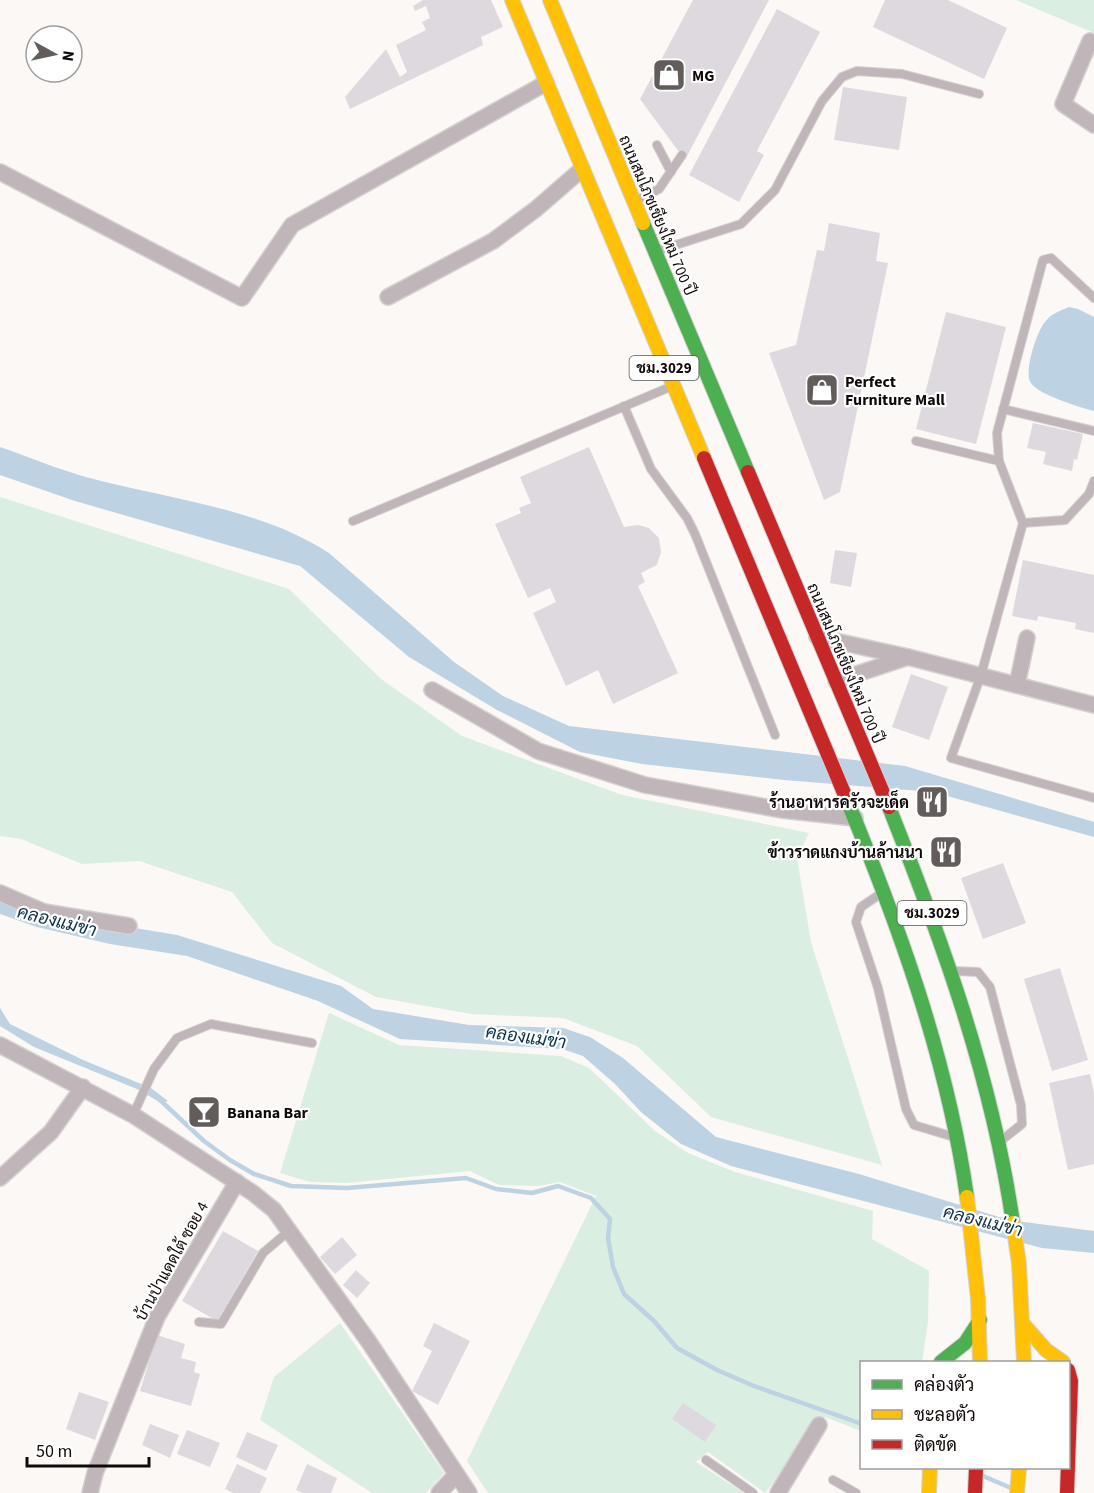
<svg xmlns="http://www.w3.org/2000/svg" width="1094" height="1493" font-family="'Source Sans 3',Sarabun,sans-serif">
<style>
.green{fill:#dbeee2}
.water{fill:#bdd2e3}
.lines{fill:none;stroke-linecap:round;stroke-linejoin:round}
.stream{stroke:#bdd2e3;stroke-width:4.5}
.building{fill:#ded9df}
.lane-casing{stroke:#d4d2d1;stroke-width:10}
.street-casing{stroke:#d4d2d1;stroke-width:18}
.fast-casing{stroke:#d4d2d1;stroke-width:16}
.slow-casing{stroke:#d4d2d1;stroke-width:16}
.jam-casing{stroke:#d4d2d1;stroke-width:16}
.lane{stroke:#c0b5b8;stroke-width:8}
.street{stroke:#c0b5b8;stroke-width:15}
.fast{stroke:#4caf50;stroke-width:14}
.slow{stroke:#ffc107;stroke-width:14}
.jam{stroke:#c62828;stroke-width:14}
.labels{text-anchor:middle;stroke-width:4.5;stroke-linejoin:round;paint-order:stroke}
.shield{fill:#fff;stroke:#575452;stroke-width:1.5}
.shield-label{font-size:15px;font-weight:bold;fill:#0f0a08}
.poi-label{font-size:16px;font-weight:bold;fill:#0f0a08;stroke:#fff;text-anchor:start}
.street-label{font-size:16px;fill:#0f0a08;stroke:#fff}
.water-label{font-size:18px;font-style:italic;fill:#0b314b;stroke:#fff}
</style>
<rect width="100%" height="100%" fill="#fbf8f6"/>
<g class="green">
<polygon points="1016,0 1094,0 1094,33"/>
<polygon points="0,497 289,589 381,679 462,736 622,795 809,833 797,858 811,942 882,1165 711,1117 637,1046 563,1018 471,1014 376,997 272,943 232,892 139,861 82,864 21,839 0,836"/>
<polygon points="329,1013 399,1045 561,1056 589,1068 655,1131 688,1153 735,1172 873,1211 872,1239 929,1271 928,1322 922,1362 862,1362 861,1431 825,1417 765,1493 708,1452 696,1462 744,1493 488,1493 467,1461 596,1196 560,1182 538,1186 499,1185 470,1171 347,1183 310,1182 280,1173"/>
<polygon points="340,1323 444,1473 426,1493 372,1493 260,1420 274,1377"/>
</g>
<g class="water">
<path d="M 1069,307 L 1078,309 L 1094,317 L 1094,411 C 1079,407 1039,395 1031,383 C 1023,373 1037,331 1045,322 C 1051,314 1059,311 1069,307 Z"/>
<path d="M 0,447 C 29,457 57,469 86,477 C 166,499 258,507 329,553 L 454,662 L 503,696 L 569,726 L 905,766 L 1094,822 L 1094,837 L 933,792 L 784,780 L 642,764 L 580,752 L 497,710 L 409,657 L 300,566 L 75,501 L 0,475 Z"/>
<polygon points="0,896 87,920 177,935 341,986 373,1009 469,1025 563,1028 590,1037 623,1058 716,1137 859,1174 1009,1220 1094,1231 1094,1253 1042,1248 731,1166 681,1144 641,1112 615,1084 583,1056 562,1049 400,1039 318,1001 187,956 110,944 37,927 0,914"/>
<polygon points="0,1008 10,1024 83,1060 151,1088 168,1101 161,1103 137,1089 34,1047 0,1026"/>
</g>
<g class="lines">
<g class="stream">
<polyline points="160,1100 204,1141 230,1160 254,1174 291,1186 347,1188 466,1178 496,1189 532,1193 558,1186 591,1198 610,1219 608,1238 613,1267 624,1294 654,1321 677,1348 717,1370 754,1386 862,1424"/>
<polyline points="983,1476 1011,1488"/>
</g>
</g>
<g class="building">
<polygon points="423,0 491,0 503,27 481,37 483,45 350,109 345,97 386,49 400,77 407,72 396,45 426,30 422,22 430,18 426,6 415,11 413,6"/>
<polygon points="693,0 769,0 685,160 640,99"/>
<polygon points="885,0 948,0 1007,28 984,79 873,27"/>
<polygon points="777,9 820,32 757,151 764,155 739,202 689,175"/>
<polygon points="843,87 907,97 899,150 834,140"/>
<polygon points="829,223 880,233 876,261 888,263 840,492 824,500 769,353 796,345 817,250 824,251"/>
<polygon points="946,312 1006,327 976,444 916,429"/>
<polygon points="1033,423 1083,434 1077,460 1074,459 1072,471 1043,464 1046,452 1027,448"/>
<polygon points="589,447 624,527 638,525 649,528 659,538 661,552 657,565 641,573 645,582 638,586 678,673 613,704 598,670 566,686 533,613 556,602 550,588 528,598 495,524 521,513 519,508 531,503 520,477"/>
<polygon points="835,550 857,553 851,587 830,583"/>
<polygon points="1023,560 1094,575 1094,633 1075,629 1076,623 1038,616 1037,621 1012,616"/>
<polygon points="911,674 948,687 929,740 892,727"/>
<polygon points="1003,863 1026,923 983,939 961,878"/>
<polygon points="1060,968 1088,1060 1052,1071 1024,979"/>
<polygon points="1090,1074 1094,1093 1094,1164 1068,1170 1049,1083"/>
<polygon points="223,1231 258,1251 217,1321 182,1301"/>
<polygon points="342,1237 357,1255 335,1274 320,1257"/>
<polygon points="356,1270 370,1283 357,1298 343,1285"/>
<polygon points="434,1323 470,1341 438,1405 412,1391 432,1351 423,1346"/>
<polygon points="157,1335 185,1344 181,1358 196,1362 194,1372 200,1374 191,1406 140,1391"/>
<polygon points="79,1392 109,1402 95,1440 66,1429"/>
<polygon points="683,1403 716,1425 705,1442 672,1419"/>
<polygon points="150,1424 179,1435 170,1458 142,1445"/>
<polygon points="187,1430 220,1443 210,1467 177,1454"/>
<polygon points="247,1432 278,1445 266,1471 236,1457"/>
<polygon points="237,1464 267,1478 260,1493 233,1493 225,1489"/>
<polygon points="307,1464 337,1478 331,1493 303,1493 296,1490"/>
</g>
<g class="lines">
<defs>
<g id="lane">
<polyline points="657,145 671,172"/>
<polyline points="635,201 659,189 682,155"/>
<polyline points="657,251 741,224 775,190 822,101 842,77 857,71 902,74 979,94"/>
<polyline points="1094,298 1051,258 1043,260 997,433 999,461 1023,523 981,675 951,758 1094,798"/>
<polyline points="624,406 651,469 687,518 695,534 775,735"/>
<polyline points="1003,409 1094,431"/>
<polyline points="916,441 999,461"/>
<polyline points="353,521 670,387"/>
<polyline points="1023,523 1065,520 1089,494 1094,481"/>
<polyline points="883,892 861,907 856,922 878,988 906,1109 914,1125 954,1137"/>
<polyline points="955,971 978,972 990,987 1021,1105 1022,1124 1002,1140"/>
<polyline points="133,1115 154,1069 177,1038 211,1024 312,1043"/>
<polyline points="199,1322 221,1324 263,1253 290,1230"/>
<polyline points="706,1460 753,1493"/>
<polyline points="833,1480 856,1493"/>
</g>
<g id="street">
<polyline points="1090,41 1063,104 1094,125"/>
<polyline points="0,172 242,298 292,225 546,83"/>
<polyline points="388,297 493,241 536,209 582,169"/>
<polyline points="817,637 908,657 1094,705"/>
<polyline points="836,681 908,657"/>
<polyline points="1017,685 1027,638"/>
<polyline points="432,690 538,751 645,785 782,810 855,818"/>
<polyline points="0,893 44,912 129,926"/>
<polyline points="0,1045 133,1115 253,1193 274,1210 369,1342 469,1493"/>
<polyline points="0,1178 51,1132 83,1087"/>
<polyline points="90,1493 95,1473 157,1317 237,1182"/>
<polyline points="439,1493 456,1475"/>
<polyline points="778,1493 819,1425"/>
</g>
<g id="fast">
<polyline points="643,223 748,472"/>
<path d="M 844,793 C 898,923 947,1057 967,1197"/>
<path d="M 889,807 C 943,943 992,1078 1013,1223"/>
<polyline points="941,1362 965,1343 980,1320"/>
</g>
<g id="slow">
<polyline points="512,0 704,458"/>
<polyline points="550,0 643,223"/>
<polyline points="967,1197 978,1299 980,1362"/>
<polyline points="1013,1223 1019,1264 1024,1362"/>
<polyline points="1024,1325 1046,1350 1063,1362"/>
<polyline points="929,1493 930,1468"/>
<polyline points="1017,1493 1019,1468"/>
</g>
<g id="jam">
<polyline points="704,458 844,793"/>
<polyline points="748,472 889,807"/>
<polyline points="975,1493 976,1468"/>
<polyline points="1067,1493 1071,1381 1068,1370"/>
</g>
</defs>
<use href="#lane" class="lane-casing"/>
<use href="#street" class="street-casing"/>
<use href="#fast" class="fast-casing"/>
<use href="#slow" class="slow-casing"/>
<use href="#jam" class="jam-casing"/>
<use href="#lane" class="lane"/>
<use href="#street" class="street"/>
<use href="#fast" class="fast"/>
<use href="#slow" class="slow"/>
<use href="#jam" class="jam"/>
</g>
<defs>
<symbol id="shop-square" viewBox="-11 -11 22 22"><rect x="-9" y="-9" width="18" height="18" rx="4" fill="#625d5b" stroke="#fff"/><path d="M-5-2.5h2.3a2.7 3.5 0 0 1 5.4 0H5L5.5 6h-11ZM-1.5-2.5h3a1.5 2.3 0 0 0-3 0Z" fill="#fff"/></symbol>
<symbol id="restaurant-square" viewBox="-11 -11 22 22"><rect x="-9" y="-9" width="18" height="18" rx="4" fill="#625d5b" stroke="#fff"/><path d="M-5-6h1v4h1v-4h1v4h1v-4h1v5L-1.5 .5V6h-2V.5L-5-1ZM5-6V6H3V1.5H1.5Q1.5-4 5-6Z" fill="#fff"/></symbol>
<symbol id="bar-square" viewBox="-11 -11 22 22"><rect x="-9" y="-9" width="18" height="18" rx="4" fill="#625d5b" stroke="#fff"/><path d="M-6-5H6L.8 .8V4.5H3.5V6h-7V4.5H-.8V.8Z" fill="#fff"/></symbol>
</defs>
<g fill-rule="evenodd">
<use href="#shop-square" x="650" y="56" width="38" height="38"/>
<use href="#shop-square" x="803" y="371" width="38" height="38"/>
<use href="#restaurant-square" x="913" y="783" width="38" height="38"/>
<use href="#restaurant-square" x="927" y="833" width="38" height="38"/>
<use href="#bar-square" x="185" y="1093" width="38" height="38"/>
</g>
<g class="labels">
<g class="shield">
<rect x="629.5" y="356" width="69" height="24" rx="4.5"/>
<rect x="897.5" y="901" width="69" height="24" rx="4.5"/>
</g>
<g class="shield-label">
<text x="664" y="373">ชม.3029</text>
<text x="932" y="918">ชม.3029</text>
</g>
<g class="poi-label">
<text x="692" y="81">MG</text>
<text x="845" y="387">Perfect<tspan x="845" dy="18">Furniture Mall</tspan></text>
<text x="909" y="808" text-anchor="end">ร้านอาหารครัวจะเด็ด</text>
<text x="923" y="858" text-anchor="end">ข้าวราดแกงบ้านล้านนา</text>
<text x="227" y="1118">Banana Bar</text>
</g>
<g class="street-label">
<text transform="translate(658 215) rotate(67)" y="6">ถนนสมโภชเชียงใหม่ 700 ปี</text>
<text transform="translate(846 663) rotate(67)" y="6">ถนนสมโภชเชียงใหม่ 700 ปี</text>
<text transform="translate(171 1261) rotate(-61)" y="6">บ้านป่าแดดใต้ ซอย 4</text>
</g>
<g class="water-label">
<text transform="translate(57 921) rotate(14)" y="6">คลองแม่ข่า</text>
<text transform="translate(526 1037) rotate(8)" y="6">คลองแม่ข่า</text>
<text transform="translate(983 1221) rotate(14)" y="6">คลองแม่ข่า</text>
</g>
</g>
<rect x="860" y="1361" width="210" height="108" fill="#ffffff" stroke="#9f9d9c" stroke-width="1.5"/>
<rect x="872" y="1380" width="30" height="9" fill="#4caf50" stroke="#9f9d9c" stroke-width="1.5"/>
<text x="914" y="1391" font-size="18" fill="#0f0a08">คล่องตัว</text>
<rect x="872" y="1410" width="30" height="9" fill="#ffc107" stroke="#9f9d9c" stroke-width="1.5"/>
<text x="914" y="1421" font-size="18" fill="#0f0a08">ชะลอตัว</text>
<rect x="872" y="1440" width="30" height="9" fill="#c62828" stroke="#9f9d9c" stroke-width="1.5"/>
<text x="914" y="1451" font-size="18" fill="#0f0a08">ติดขัด</text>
<g transform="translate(54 54) rotate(98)"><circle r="28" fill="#ffffff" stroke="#9f9d9c" stroke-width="1.5"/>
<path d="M0-4.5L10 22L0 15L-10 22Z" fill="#625d5b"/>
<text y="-9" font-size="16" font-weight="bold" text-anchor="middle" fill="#0f0a08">N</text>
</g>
<path d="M27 1457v9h122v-9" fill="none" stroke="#0f0a08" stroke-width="3"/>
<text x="36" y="1457" font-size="18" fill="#0f0a08" stroke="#ffffff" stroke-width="4.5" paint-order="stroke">50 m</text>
</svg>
